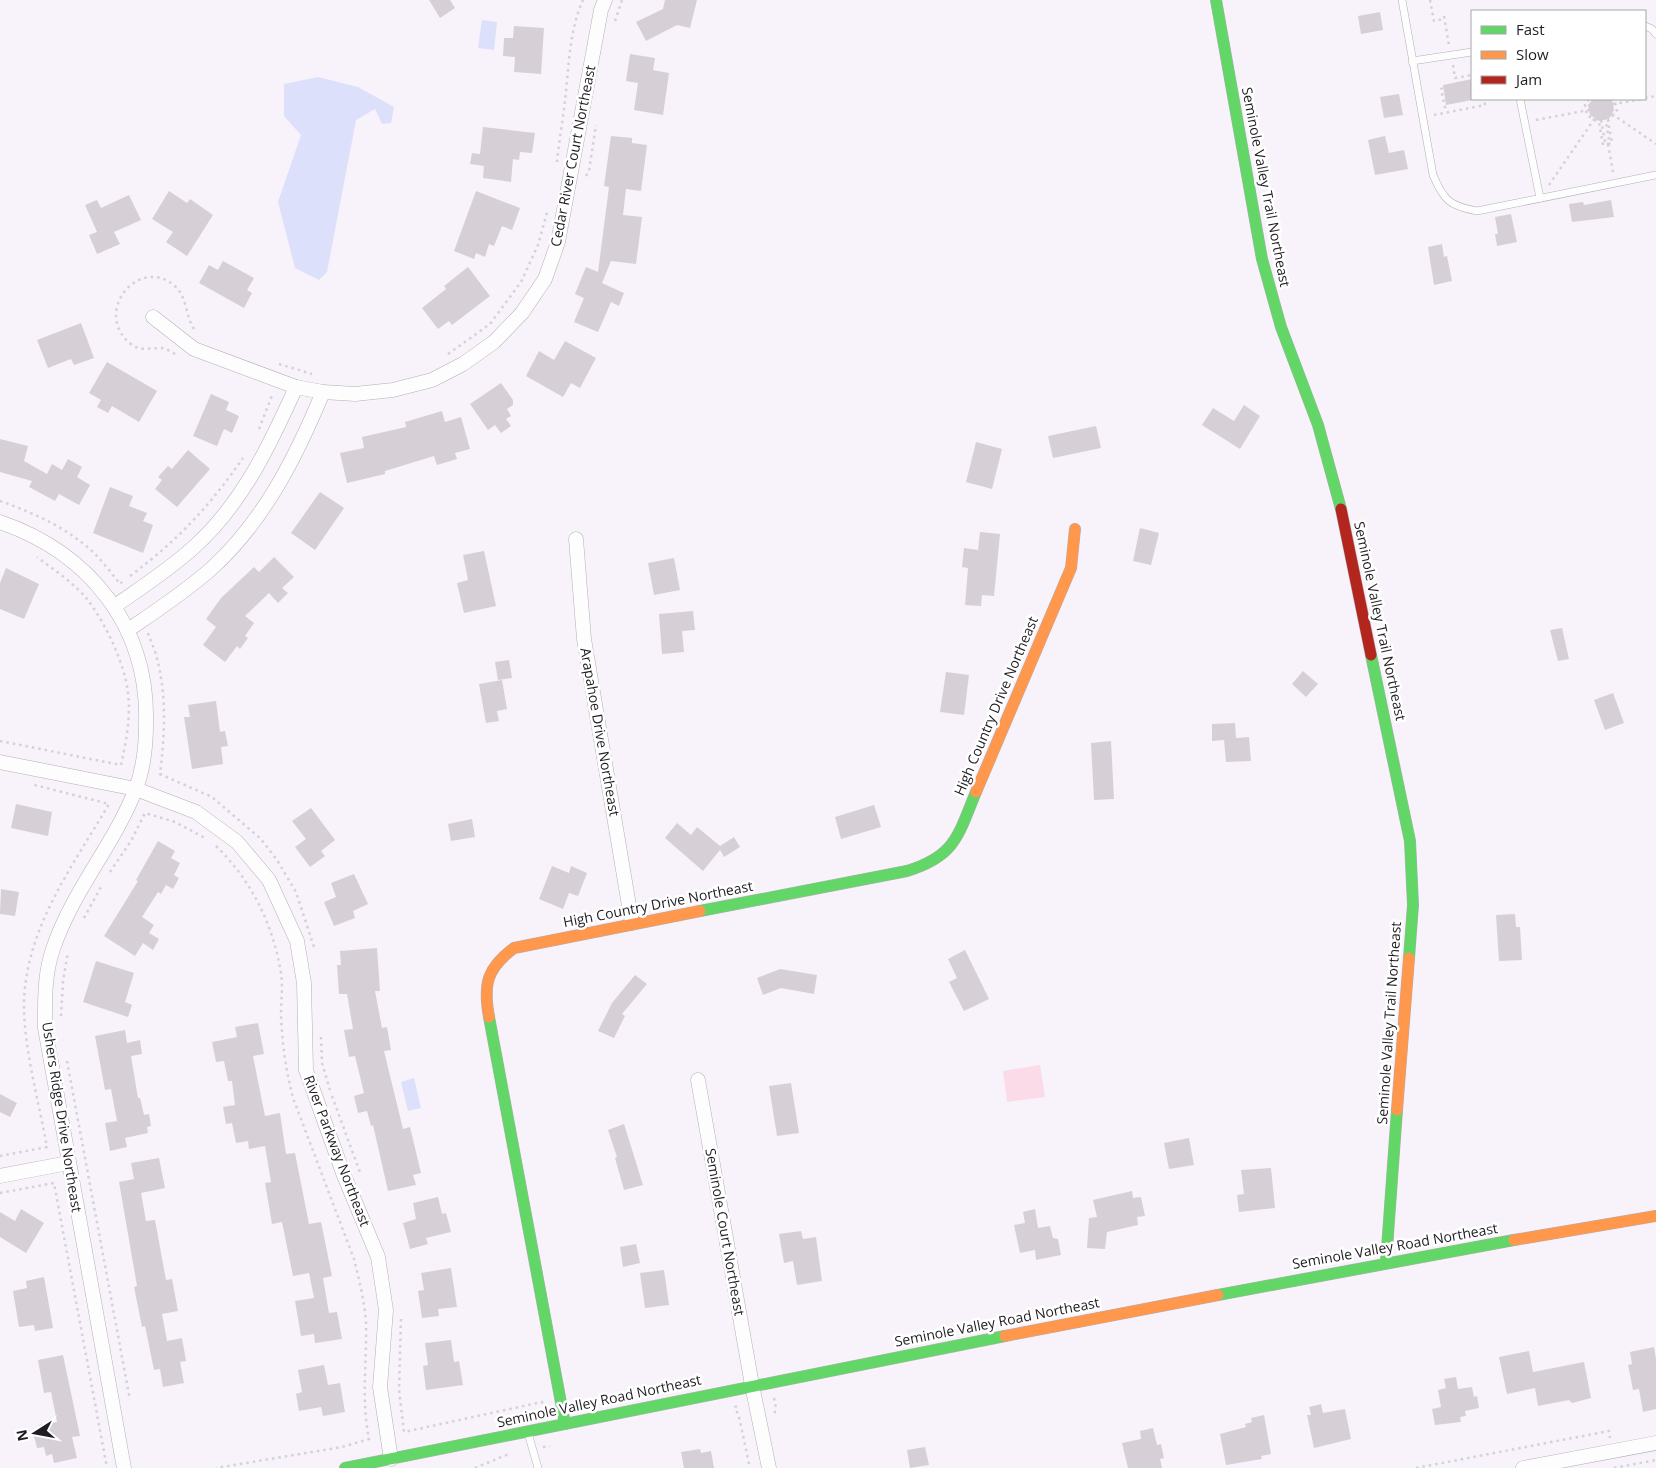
<svg xmlns="http://www.w3.org/2000/svg" width="1656" height="1468" font-family="'Open Sans',sans-serif">
<style>
.green{fill:#fbdbe8}
.water{fill:#dce0fb}
.building{fill:#d6d0d6}
.lines{fill:none;stroke-linecap:round;stroke-linejoin:round}
.lane-casing{stroke:#b4afb5;stroke-width:8}
.street-casing{stroke:#b4afb5;stroke-width:15}
.fast-casing{stroke:#b4afb5;stroke-width:12}
.slow-casing{stroke:#b4afb5;stroke-width:12}
.jam-casing{stroke:#b4afb5;stroke-width:12}
.path{stroke:#d3d2d5;stroke-width:2.5;stroke-dasharray:2.5 4;stroke-linecap:butt}
.lane{stroke:#fefdfe;stroke-width:7}
.street{stroke:#fefdfe;stroke-width:14}
.fast{stroke:#63d668;stroke-width:11}
.slow{stroke:#ff974d;stroke-width:11}
.jam{stroke:#b3261e;stroke-width:11}
.labels{text-anchor:middle;stroke-width:5;stroke-linejoin:round;paint-order:stroke}
.street-label{font-size:14px;fill:#201d22;stroke:#fff}
</style>
<rect width="100%" height="100%" fill="#f8f2fa"/>
<polygon class="green" points="1040,1065 1045,1097 1007,1102 1003,1071"/>
<g class="water">
<polygon points="482,20 497,22 494,50 478,48"/>
<polygon points="318,77 358,87 394,107 391,123 382,124 375,109 356,120 327,272 319,280 295,268 278,202 301,135 284,116 284,84"/>
<polygon points="414,1078 421,1108 408,1111 401,1082"/>
</g>
<g class="building">
<polygon points="429,0 450,0 455,8 440,18"/>
<polygon points="665,0 697,0 690,28 677,25 646,41 636,22 663,9"/>
<polygon points="1380,12 1383,30 1361,34 1358,16"/>
<polygon points="514,26 544,28 541,74 514,72 515,57 503,56 504,38 513,38"/>
<polygon points="630,54 655,58 653,70 669,73 663,115 634,110 638,83 626,81"/>
<polygon points="1472,79 1472,100 1446,105 1443,85"/>
<polygon points="1399,94 1403,115 1384,118 1380,97"/>
<polygon points="1593,99 1612,99 1614,110 1609,119 1599,121 1590,115 1588,105"/>
<polygon points="483,127 535,133 532,153 520,152 519,160 513,159 511,182 483,178 484,166 470,164 472,153 480,154"/>
<polygon points="611,136 632,138 632,143 647,145 641,191 626,189 623,215 642,217 636,264 611,261 602,283 624,293 619,306 611,302 598,332 574,322 584,298 575,294 586,267 598,272 609,187 604,186"/>
<polygon points="1385,136 1389,153 1404,150 1408,169 1375,175 1368,140"/>
<polygon points="169,191 187,203 190,199 213,215 187,256 166,242 173,232 152,219"/>
<polygon points="476,191 520,208 512,230 502,226 494,246 489,244 485,257 476,253 474,259 454,251"/>
<polygon points="129,195 141,220 114,232 120,244 97,254 89,235 97,232 85,205 97,200 101,208"/>
<polygon points="1611,200 1614,217 1572,222 1569,204 1583,202 1584,205"/>
<polygon points="1511,214 1517,242 1497,246 1495,234 1498,234 1495,217"/>
<polygon points="1442,244 1444,257 1447,256 1452,281 1434,285 1428,247"/>
<polygon points="223,261 254,278 247,290 252,293 244,308 199,283 209,265 218,270"/>
<polygon points="468,267 490,296 452,325 449,321 438,329 422,308 446,289 444,286"/>
<polygon points="81,323 94,358 74,365 71,359 48,368 37,340"/>
<polygon points="565,341 596,358 580,388 571,383 563,397 526,376 539,351 554,360"/>
<polygon points="107,362 157,391 139,422 112,406 108,413 97,407 101,400 89,393"/>
<polygon points="501,383 513,400 513,405 507,409 511,416 506,419 511,426 501,433 495,425 488,430 470,404"/>
<polygon points="211,394 229,402 226,410 239,416 232,433 224,429 217,446 193,436"/>
<polygon points="1244,405 1260,416 1240,449 1202,425 1213,408 1234,421"/>
<polygon points="442,411 445,422 461,417 470,449 455,453 457,459 437,465 434,456 385,471 385,474 347,483 340,453 364,448 362,437 406,427 405,422"/>
<polygon points="1096,426 1101,448 1053,458 1048,436"/>
<polygon points="0,439 28,446 24,461 47,474 52,464 62,470 68,459 82,467 77,477 90,485 79,505 59,494 55,501 29,487 32,481 0,472"/>
<polygon points="976,442 1002,449 992,489 966,482"/>
<polygon points="188,450 210,469 177,507 155,489 162,480 158,477 168,466 172,469"/>
<polygon points="110,487 133,496 129,506 147,513 143,521 153,525 143,553 93,533"/>
<polygon points="320,492 344,508 315,550 291,533"/>
<polygon points="1140,528 1159,533 1151,565 1133,561"/>
<polygon points="980,532 1000,534 994,596 982,595 981,606 965,605 968,568 962,567 964,548 978,550"/>
<polygon points="484,551 496,606 464,613 457,583 468,580 463,555"/>
<polygon points="274,557 294,577 282,588 288,593 278,603 269,593 245,616 254,623 245,636 248,638 240,649 237,646 225,662 203,645 216,627 206,619 221,598 254,567 259,572"/>
<polygon points="674,558 680,590 654,595 648,563"/>
<polygon points="6,568 39,584 24,619 0,609 0,583"/>
<polygon points="693,611 695,630 682,631 684,652 662,654 659,614"/>
<polygon points="1562,628 1569,659 1558,661 1550,630"/>
<polygon points="509,660 512,678 498,680 495,662"/>
<polygon points="1303,671 1318,684 1306,697 1292,684"/>
<polygon points="946,672 969,675 964,715 940,712"/>
<polygon points="502,680 507,709 497,711 499,721 486,723 479,684"/>
<polygon points="1613,693 1624,723 1605,730 1594,700"/>
<polygon points="216,701 220,732 225,731 228,746 221,747 223,764 192,769 184,717 190,717 188,705"/>
<polygon points="1235,723 1236,738 1249,737 1251,761 1226,762 1224,740 1212,741 1212,724"/>
<polygon points="1111,741 1114,799 1094,800 1091,743"/>
<polygon points="16,804 52,812 48,836 11,828"/>
<polygon points="874,805 881,827 841,839 835,817"/>
<polygon points="311,808 335,840 321,851 325,856 310,867 295,847 306,839 292,821"/>
<polygon points="472,819 475,837 451,841 448,824"/>
<polygon points="677,823 691,835 697,827 720,846 734,837 740,847 724,857 720,850 703,871 665,838"/>
<polygon points="158,841 175,851 171,858 180,863 174,875 179,878 173,889 166,885 161,894 158,892 142,917 154,925 149,933 159,939 153,950 143,943 135,956 104,936 138,881 136,880"/>
<polygon points="552,866 569,873 571,866 587,873 578,896 569,893 563,909 539,899"/>
<polygon points="354,874 368,904 353,911 355,918 334,926 324,902 336,897 331,883"/>
<polygon points="1,889 19,892 15,916 0,914"/>
<polygon points="1515,914 1516,927 1520,927 1522,960 1499,961 1496,915"/>
<polygon points="377,948 380,991 375,991 382,1028 387,1027 391,1050 384,1051 403,1129 410,1127 421,1173 413,1175 416,1185 388,1191 373,1125 371,1126 367,1111 358,1113 354,1096 364,1093 355,1056 349,1057 344,1030 353,1029 347,994 339,994 337,965 341,965 340,951"/>
<polygon points="965,950 989,999 964,1011 949,982 957,978 948,959"/>
<polygon points="96,961 134,973 125,1002 132,1005 128,1017 83,1002"/>
<polygon points="780,969 817,975 814,994 781,988 763,995 757,978"/>
<polygon points="635,975 647,984 622,1014 625,1016 614,1038 598,1031 612,1003"/>
<polygon points="258,1023 264,1054 253,1056 265,1116 280,1113 286,1154 295,1153 309,1224 321,1222 332,1276 323,1278 329,1313 337,1312 342,1339 315,1343 314,1334 301,1336 295,1301 314,1298 309,1273 293,1276 282,1222 272,1224 265,1183 271,1182 265,1146 249,1149 248,1141 236,1143 232,1123 226,1124 223,1107 235,1105 232,1081 228,1081 224,1061 216,1062 212,1042 237,1037 235,1027"/>
<polygon points="125,1030 127,1043 140,1040 142,1054 131,1056 138,1098 140,1098 144,1115 149,1114 151,1126 147,1127 148,1133 125,1138 127,1147 110,1151 105,1123 117,1121 111,1089 105,1090 95,1036"/>
<polygon points="791,1083 799,1133 777,1136 769,1086"/>
<polygon points="0,1094 17,1103 10,1117 0,1112"/>
<polygon points="624,1124 643,1185 624,1190 615,1158 617,1157 608,1130"/>
<polygon points="1189,1138 1194,1165 1169,1169 1164,1143"/>
<polygon points="159,1158 165,1188 141,1193 146,1221 155,1220 166,1280 172,1279 178,1311 162,1314 167,1341 182,1338 186,1361 180,1362 184,1383 163,1387 160,1369 154,1370 145,1326 142,1327 134,1287 137,1286 119,1182 134,1179 131,1163"/>
<polygon points="1271,1168 1275,1208 1239,1212 1237,1195 1244,1194 1241,1170"/>
<polygon points="1132,1191 1133,1198 1141,1197 1145,1216 1137,1217 1138,1225 1107,1232 1105,1249 1087,1248 1089,1218 1097,1217 1093,1200"/>
<polygon points="438,1197 442,1214 446,1213 451,1232 426,1238 428,1244 410,1249 403,1223 416,1219 413,1203"/>
<polygon points="21,1209 44,1223 26,1253 0,1237 0,1212 15,1221"/>
<polygon points="1035,1209 1038,1228 1050,1226 1053,1238 1058,1239 1061,1255 1036,1260 1035,1250 1020,1253 1014,1225 1025,1223 1023,1212"/>
<polygon points="801,1231 803,1239 816,1237 822,1281 797,1285 793,1261 784,1263 779,1234"/>
<polygon points="636,1244 640,1263 623,1267 620,1247"/>
<polygon points="451,1268 457,1307 438,1309 439,1316 422,1318 418,1291 424,1290 421,1273"/>
<polygon points="664,1270 669,1305 645,1308 640,1273"/>
<polygon points="44,1277 53,1328 35,1331 34,1325 19,1327 13,1291 27,1288 26,1281"/>
<polygon points="451,1340 454,1362 459,1361 463,1385 426,1390 423,1366 428,1365 425,1343"/>
<polygon points="1654,1347 1656,1359 1656,1409 1643,1412 1639,1389 1633,1390 1628,1365 1632,1364 1630,1352"/>
<polygon points="1529,1351 1533,1372 1584,1362 1591,1398 1572,1403 1569,1400 1538,1406 1535,1388 1507,1394 1499,1357"/>
<polygon points="63,1355 80,1436 72,1437 77,1458 54,1463 52,1454 46,1456 44,1447 37,1448 33,1432 40,1431 39,1425 57,1422 51,1392 44,1393 38,1360"/>
<polygon points="324,1365 328,1385 340,1383 345,1412 323,1416 321,1407 299,1411 296,1394 302,1392 298,1370"/>
<polygon points="1456,1377 1458,1389 1472,1387 1474,1397 1477,1396 1479,1408 1465,1411 1466,1416 1460,1417 1461,1422 1435,1425 1432,1409 1441,1407 1438,1390 1446,1388 1444,1379"/>
<polygon points="1321,1404 1323,1413 1345,1409 1351,1439 1314,1448 1307,1415 1311,1415 1309,1407"/>
<polygon points="1264,1415 1271,1454 1261,1456 1262,1459 1226,1465 1220,1434 1246,1427 1245,1424 1252,1422 1251,1418"/>
<polygon points="1153,1428 1157,1445 1161,1444 1164,1458 1160,1459 1162,1468 1128,1468 1122,1443 1141,1439 1140,1431"/>
<polygon points="925,1447 929,1465 910,1468 907,1450"/>
<polygon points="700,1449 701,1453 711,1451 714,1468 684,1468 681,1452"/>
</g>
<g class="lines">
<defs>
<g id="lane">
<path d="M 1402,0 L 1433,175 C 1444,201 1450,206 1477,211 L 1656,175"/>
<polyline points="1645,26 1652,29 1656,34"/>
<polyline points="1412,61 1472,52"/>
<polyline points="1520,99 1540,198"/>
<polyline points="528,1433 538,1468"/>
</g>
<g id="street">
<polyline points="153,317 194,349 296,387 323,392 355,394 393,390 432,380 463,364 494,342 522,313 545,279 558,242 601,10 605,0"/>
<path d="M 0,522 C 90,553 149,627 146,724 C 146,745 143,771 135,791 C 113,846 72,892 53,949 C 44,975 45,1001 45,1028 L 124,1468"/>
<polyline points="576,539 584,639 632,923"/>
<path d="M 115,606 C 142,587 170,569 194,547 C 242,504 270,445 296,387"/>
<path d="M 128,630 C 156,611 185,592 211,569 C 264,521 296,457 323,392"/>
<polyline points="0,762 136,789 196,812 237,842 269,880 297,941 304,983 306,1070 343,1173 378,1257 386,1310 380,1387 391,1459"/>
<polyline points="698,1080 752,1385 769,1468"/>
<polyline points="0,1176 68,1163"/>
<polyline points="1523,1468 1656,1443"/>
</g>
<g id="fast">
<polyline points="1216,0 1262,259 1281,327 1318,425 1341,509"/>
<polyline points="1371,655 1410,841 1413,905 1409,958"/>
<path d="M 700,911 L 907,871 C 956,856 958,835 976,792"/>
<polyline points="489,1017 565,1424"/>
<polyline points="1386,1262 1397,1110"/>
<polyline points="1218,1295 1514,1240"/>
<polyline points="345,1468 1005,1336"/>
</g>
<g id="slow">
<polyline points="976,792 1071,568 1075,529"/>
<path d="M 489,1017 C 483,984 487,968 514,948 L 700,911"/>
<polyline points="1397,1110 1409,958"/>
<polyline points="1514,1240 1656,1216"/>
<polyline points="1005,1336 1218,1295"/>
</g>
<polyline id="jam" points="1341,509 1371,655"/>
</defs>
<use href="#lane" class="lane-casing"/>
<use href="#street" class="street-casing"/>
<use href="#fast" class="fast-casing"/>
<use href="#slow" class="slow-casing"/>
<use href="#jam" class="jam-casing"/>
<g class="path">
<polyline points="1430,0 1434,21 1444,19"/>
<polyline points="1444,16 1449,45"/>
<polyline points="615,21 622,0"/>
<polyline points="1453,65 1455,78 1472,75"/>
<polyline points="1443,88 1441,89 1446,112"/>
<polyline points="1645,98 1656,96"/>
<polyline points="1589,99 1585,105 1587,115 1599,122 1603,145 1608,144"/>
<polyline points="1613,104 1643,99"/>
<polyline points="1612,114 1656,144"/>
<polyline points="1434,115 1485,105 1484,99"/>
<polyline points="1536,120 1589,110"/>
<polyline points="1601,120 1605,141 1609,140 1606,122 1608,121"/>
<polyline points="1608,144 1612,143 1608,121 1617,110 1614,99"/>
<polyline points="1608,144 1613,172"/>
<path d="M 557,162 C 559,141 563,120 565,100 C 569,66 569,31 583,0"/>
<polyline points="586,176 589,171 596,125"/>
<polyline points="1549,185 1595,118"/>
<path d="M 175,354 C 171,352 166,348 161,348 C 152,348 141,351 132,345 C 90,313 140,253 176,287 C 187,298 186,317 194,329"/>
<polyline points="448,354 490,324 521,282 538,245 548,209"/>
<polyline points="279,364 312,374"/>
<polyline points="259,429 273,393"/>
<path d="M 0,501 C 34,513 68,528 95,554 C 104,563 112,574 120,584 L 122,582"/>
<path d="M 130,576 C 178,540 209,507 243,458"/>
<path d="M 148,633 C 150,640 154,647 156,655 C 167,694 165,733 160,774 L 212,797 L 261,839 L 277,860 L 296,892 L 314,947"/>
<path d="M 0,741 L 121,765 C 126,742 131,717 128,693 C 125,664 105,622 87,599 C 74,583 53,569 37,557"/>
<path d="M 216,846 C 251,880 273,924 281,973 C 283,986 281,1001 281,1015 C 282,1043 286,1071 293,1098 L 354,1259 C 359,1280 365,1302 366,1324 C 367,1363 361,1400 369,1439 L 342,1447 L 216,1468"/>
<polyline points="110,872 131,841 145,813 175,822 205,838"/>
<polyline points="84,918 101,887"/>
<polyline points="61,1016 63,981 68,952"/>
<polyline points="321,1037 322,1063 330,1090"/>
<polyline points="67,1061 130,1400"/>
<polyline points="332,1096 361,1175"/>
<path d="M 0,1156 L 47,1147 C 39,1103 26,1057 24,1012 C 22,933 71,869 109,804 L 31,784"/>
<polyline points="0,1193 54,1183 107,1468"/>
<polyline points="401,1319 399,1390 404,1432 542,1402 543,1407"/>
<polyline points="774,1398 776,1408 774,1415"/>
<polyline points="737,1406 735,1407 739,1417 750,1468"/>
<polyline points="543,1447 550,1446"/>
<polyline points="475,1468 511,1453"/>
<polyline points="1416,1468 1609,1431 1610,1438"/>
<polyline points="1614,1468 1656,1460"/>
</g>
<use href="#lane" class="lane"/>
<use href="#street" class="street"/>
<use href="#fast" class="fast"/>
<use href="#slow" class="slow"/>
<use href="#jam" class="jam"/>
</g>
<g class="labels">
<g class="street-label">
<text transform="translate(573 156) rotate(-79)" y="5">Cedar River Court Northeast</text>
<text transform="translate(1266 187) rotate(79)" y="5">Seminole Valley Trail Northeast</text>
<text transform="translate(1380 621) rotate(78)" y="5">Seminole Valley Trail Northeast</text>
<text transform="translate(996 706) rotate(-67)" y="5">High Country Drive Northeast</text>
<text transform="translate(600 732) rotate(80)" y="5">Arapahoe Drive Northeast</text>
<text transform="translate(658 904) rotate(-11)" y="5">High Country Drive Northeast</text>
<text transform="translate(1389 1023) rotate(-86)" y="5">Seminole Valley Trail Northeast</text>
<text transform="translate(62 1117) rotate(81)" y="5">Ushers Ridge Drive Northeast</text>
<text transform="translate(337 1151) rotate(69)" y="5">River Parkway Northeast</text>
<text transform="translate(725 1232) rotate(80)" y="5">Seminole Court Northeast</text>
<text transform="translate(1395 1246) rotate(-10)" y="5">Seminole Valley Road Northeast</text>
<text transform="translate(997 1322) rotate(-11)" y="5">Seminole Valley Road Northeast</text>
<text transform="translate(599 1401) rotate(-12)" y="5">Seminole Valley Road Northeast</text>
</g>
</g>
<rect x="1471" y="10" width="175" height="90" fill="#ffffff" stroke="#a6a5a7"/>
<rect x="1481" y="26" width="25" height="8" fill="#63d668" stroke="#a6a5a7"/>
<text x="1516" y="35" font-size="15" fill="#201d22">Fast</text>
<rect x="1481" y="51" width="25" height="8" fill="#ff974d" stroke="#a6a5a7"/>
<text x="1516" y="60" font-size="15" fill="#201d22">Slow</text>
<rect x="1481" y="76" width="25" height="8" fill="#b3261e" stroke="#a6a5a7"/>
<text x="1516" y="85" font-size="15" fill="#201d22">Jam</text>
<g transform="translate(35 1433) rotate(259)" stroke="#ffffff" stroke-width="4" paint-order="stroke">
<path d="M0-4L9 19L0 12L-9 19Z" fill="#201d22"/>
<text y="-8" font-size="14" font-weight="bold" text-anchor="middle" fill="#201d22">N</text>
</g>
</svg>
